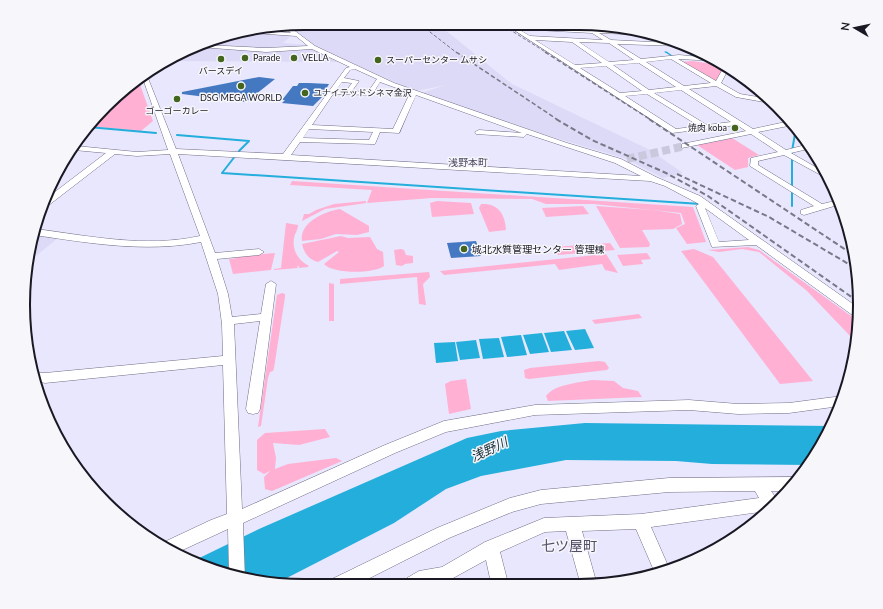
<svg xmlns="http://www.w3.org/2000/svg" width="883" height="609" font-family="Lato,'Noto Sans JP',sans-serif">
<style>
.built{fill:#dcdaf6}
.green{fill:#ffb0d3}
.water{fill:#24aedb}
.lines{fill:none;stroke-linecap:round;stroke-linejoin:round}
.stream-far2{stroke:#24aedb;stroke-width:1}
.stream-far1{stroke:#24aedb;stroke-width:1.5}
.stream{stroke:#24aedb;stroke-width:2}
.building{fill:#4478c1}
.minor-tunnel{stroke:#c9c8dc;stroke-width:8;stroke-dasharray:8 4;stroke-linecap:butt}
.minor-casing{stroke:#706e86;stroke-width:1}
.minor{fill:#fff;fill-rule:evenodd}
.rail-far2{stroke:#797888;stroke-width:1;stroke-dasharray:3.5 2;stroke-linecap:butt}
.rail-far1{stroke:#797888;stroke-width:1.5;stroke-dasharray:4.5 2.5;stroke-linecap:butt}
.rail{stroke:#797888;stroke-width:2;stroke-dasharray:5.5 3;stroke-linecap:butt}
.poi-dot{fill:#43651d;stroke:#f6f6fb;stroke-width:1.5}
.labels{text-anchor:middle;stroke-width:3;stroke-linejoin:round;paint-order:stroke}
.far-poi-label{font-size:9px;fill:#1a1923;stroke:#f6f6fb;text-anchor:start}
.far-quarter-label{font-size:10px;fill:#514f66;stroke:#f6f6fb}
.poi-label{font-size:10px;fill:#1a1923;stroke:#f6f6fb;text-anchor:start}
.near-water-label{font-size:13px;font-style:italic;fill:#1c323a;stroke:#f6f6fb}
.near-quarter-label{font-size:14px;fill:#514f66;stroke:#f6f6fb}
.rim{fill:none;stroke:#1a1923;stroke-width:2}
</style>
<rect width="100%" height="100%" fill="#e8e7fd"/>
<g class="built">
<polygon points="305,23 439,25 512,84 650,150 683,173 663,178 624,158 522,128 421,93 446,85 416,91 396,83 315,46 289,25"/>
<polygon points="238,32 292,35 283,43 307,45 342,62 168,61 231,33"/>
<polygon points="34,235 58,238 26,264"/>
</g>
<g class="green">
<polygon points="693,61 724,66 717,82 680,62"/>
<polygon points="138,79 153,121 141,131 88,126 93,119"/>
<polygon points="732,138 759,155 748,158 748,167 735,170 697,145"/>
<polygon points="292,181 693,207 706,242 687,244 676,228 685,224 681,213 593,204 546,204 532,199 432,198 367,203 372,190 290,185"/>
<polygon points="366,201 366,203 325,209 302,221 304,214 309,214 316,210 334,204"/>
<polygon points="437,201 471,203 474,214 432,217 430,203"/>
<path d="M 481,204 C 498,203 505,214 506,230 L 489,232 L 479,208 Z"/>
<polygon points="583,206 589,214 546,217 542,208"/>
<polygon points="596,206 653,210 680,214 682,224 673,229 642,230 650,244 649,247 620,248"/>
<path d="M 340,209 L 369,226 L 369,232 L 357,235 L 336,234 L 321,239 L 302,241 C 299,222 326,211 340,209 Z"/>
<path d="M 286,223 L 298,225 C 298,230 295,233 294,238 C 292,251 298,260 309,266 L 308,267 L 299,268 L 299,266 L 297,266 L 298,268 L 274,270 L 274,269 L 281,268 Z"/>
<path d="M 341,236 L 348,238 L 370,237 L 377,249 L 383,252 L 384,266 C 374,274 332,274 324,264 L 339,252 L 337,251 L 318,262 C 309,260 304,253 302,244 Z"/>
<polygon points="610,243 615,250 558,255 554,247"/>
<polygon points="748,247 759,250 858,321 857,339 854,340 807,291 759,252 742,249 719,252 708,250"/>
<polygon points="401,249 404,250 406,255 413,256 413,263 405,264 402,266 396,265 394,250"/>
<polygon points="694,249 713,257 813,381 780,384 681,251"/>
<polygon points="275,253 271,270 233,274 229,259 237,258 239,256"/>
<polygon points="647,253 651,259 641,260 643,264 623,266 617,255"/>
<polygon points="606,254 618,273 605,270 602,264 559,270 555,264 444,275 440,271"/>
<polygon points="429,272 430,277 423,284 426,305 419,304 417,277 340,284 340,279"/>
<polygon points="329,283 334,284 334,321 329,321"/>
<polygon points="282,293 285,294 285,297 274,368 273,371 270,372 268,378 261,426 258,427 277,295"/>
<polygon points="639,314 642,318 595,324 592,320"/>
<polygon points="599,361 605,362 609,368 607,370 529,379 525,378 524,370 530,368"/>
<polygon points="466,379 471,409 449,414 445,384 451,381"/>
<path d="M 592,380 L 614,381 L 623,388 L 638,391 L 642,397 L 548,401 L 546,396 C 555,384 578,383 592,380 Z"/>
<polygon points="325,429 330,437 299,445 273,443 276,458 275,469 288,464 336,458 342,461 272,491 265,489 264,477 270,471 264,474 257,470 257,440 265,433"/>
</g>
<g class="water">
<polygon points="585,329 594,348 575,350 566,331"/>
<polygon points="564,331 572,350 551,352 544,333"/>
<polygon points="542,333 549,352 530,354 523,335"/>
<polygon points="521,335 527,355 507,357 501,337"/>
<polygon points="499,338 504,357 483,359 479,339"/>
<polygon points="476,340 480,358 460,360 456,342"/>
<polygon points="455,342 458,361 436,363 434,343"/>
<polygon points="585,423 831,426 809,465 712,464 676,461 566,460 481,476 446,489 394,523 277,583 249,581 191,562 259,529 467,438 501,431"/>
</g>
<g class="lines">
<g class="stream-far2">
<polyline points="665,52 668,53"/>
<polyline points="699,53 700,53"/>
</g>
<g class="stream-far1">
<polyline points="666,52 672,56"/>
<polyline points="691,56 700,53"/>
<polyline points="722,70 725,65"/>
</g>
<g class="stream">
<polyline points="88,127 156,133"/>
<polyline points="177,135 249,141 239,151"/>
<polyline points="236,155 222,173 701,204"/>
<polyline points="792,206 792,151 796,128"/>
</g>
</g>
<g class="building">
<polygon points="259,77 275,79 246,102 182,94 182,92"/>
<polygon points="299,83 309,83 329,84 325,91 327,92 313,106 282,103 285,100 282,100 286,95 293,86 297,86"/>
<polygon points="476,241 481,256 451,258 447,243"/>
</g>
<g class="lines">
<polyline class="minor-tunnel" points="627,159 685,146"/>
<defs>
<g id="minor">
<path d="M 287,25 L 315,46 L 394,83 L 567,143 L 621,159 L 656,177 L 700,196 L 860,309 L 859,318 L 855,317 L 756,245 L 712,247 L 696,206 L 699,204 L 665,186 L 650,181 L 178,154 L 215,253 L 259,249 L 264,252 L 259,255 L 217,259 L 228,294 L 232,317 L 261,314 L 266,284 L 271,281 L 276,284 L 260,409 L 258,413 L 253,414 L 248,413 L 246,409 L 260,321 L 234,324 L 242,509 L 385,445 L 444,421 L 535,405 L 689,400 L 738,404 L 789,403 L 842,396 L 843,396 L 840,406 L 789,413 L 738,414 L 689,410 L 535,415 L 446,432 L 395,453 L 243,523 L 245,579 L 229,574 L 228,529 L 176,553 L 161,546 L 162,543 L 211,520 L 227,514 L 223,365 L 45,383 L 36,381 L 33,372 L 45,373 L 223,356 L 222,324 L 218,294 L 201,242 C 146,253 89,243 34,235 L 36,229 C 90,236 145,248 200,236 L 170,154 L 137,156 L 115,154 L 45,208 L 41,208 L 43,201 L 106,153 L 74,150 L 76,146 L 137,152 L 168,150 L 142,76 L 146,73 L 176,149 L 283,154 L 346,68 L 350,67 L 312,49 L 266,52 L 199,47 L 205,45 L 266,48 L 308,46 L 296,36 L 239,32 L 250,30 L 291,33 L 283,26 ZM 355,69 L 377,79 L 368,92 L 352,91 L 359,81 L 344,78 L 350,70 ZM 342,82 L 352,83 L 346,91 L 336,90 ZM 380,82 L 410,93 L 393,129 L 312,125 L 333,94 L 372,95 ZM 416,95 L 522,133 L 479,130 L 475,132 L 476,134 L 524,137 L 527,134 L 615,163 L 641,176 L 291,155 L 300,142 L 372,144 L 375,144 L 380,132 L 399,133 ZM 309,129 L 373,132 L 369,140 L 303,138 ZM 705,208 L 749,240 L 719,242 Z"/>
<path d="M 508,26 L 587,29 L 586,28 L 594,30 L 643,32 L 650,35 L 599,33 L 611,40 L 672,43 L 680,46 L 617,44 L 641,59 L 679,55 L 712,58 L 719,61 L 678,59 L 716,81 L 725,65 L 729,68 L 721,83 L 740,94 L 770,99 L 775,104 L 736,97 L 716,86 L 689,89 L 753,129 L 790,121 L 793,125 L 758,132 L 786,150 L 809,144 L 812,148 L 791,153 L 826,173 L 830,180 L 784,155 L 758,161 L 758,165 L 822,204 L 839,200 L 841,204 L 804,215 L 801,214 L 801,210 L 814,206 L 750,166 L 751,158 L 778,152 L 751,134 L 682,148 L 682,144 L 746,131 L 737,125 L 672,133 ZM 518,29 L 592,33 L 603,40 L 530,36 ZM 535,40 L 572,42 L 602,63 L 575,65 ZM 579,42 L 609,43 L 634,60 L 609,62 ZM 671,59 L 711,83 L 684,86 L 646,62 ZM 639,63 L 676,87 L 649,90 L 613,65 ZM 606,66 L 642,91 L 620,93 L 580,68 ZM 681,90 L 731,122 L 707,125 L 654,93 ZM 647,94 L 699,126 L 676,129 L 625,96 Z"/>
<polygon points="794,477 798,479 788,491 771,491 779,502 767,511 651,527 669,568 655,573 636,529 582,531 596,581 580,582 566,531 545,532 500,552 508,583 491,583 486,560 444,583 404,584 407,578 419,571 442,567 485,542 544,518 641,514 759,498 755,491 669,492 541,504 512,512 449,538 356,585 329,585 332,579 437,528 510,498 541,490 669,478"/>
</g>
</defs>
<use href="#minor" class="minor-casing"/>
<use href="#minor" class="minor"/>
<g class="rail-far2">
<polyline points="421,25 457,53"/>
<polyline points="504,26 547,53"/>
</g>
<g class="rail-far1">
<polyline points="456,52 558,120"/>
<polyline points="545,52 651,120"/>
</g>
<g class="rail">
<polyline points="556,119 592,140 666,173 708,196 860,303"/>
<polyline points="649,119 855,256"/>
<polyline points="677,174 769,217 857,269"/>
</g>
</g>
<g class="poi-dot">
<circle cx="245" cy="58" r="4"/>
<circle cx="294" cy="58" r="4"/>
<circle cx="221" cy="59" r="4"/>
<circle cx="378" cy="60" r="4"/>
<circle cx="241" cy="86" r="4"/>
<circle cx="305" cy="93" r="4"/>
<circle cx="177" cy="99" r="4"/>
<circle cx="735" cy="128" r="4"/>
<circle cx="464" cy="249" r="4"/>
</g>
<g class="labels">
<g class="far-poi-label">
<text x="253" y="61">Parade</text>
<text x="302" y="61">VELLA</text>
<text x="386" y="63">スーパーセンター ムサシ</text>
<text x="221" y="74" text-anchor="middle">バースデイ</text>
<text x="313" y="96">ユナイテッドシネマ金沢</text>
<text x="241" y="101" text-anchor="middle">DSG MEGA WORLD</text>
<text x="177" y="114" text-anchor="middle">ゴーゴーカレー</text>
<text x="727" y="131" text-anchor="end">焼肉 koba</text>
</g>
<g class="far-quarter-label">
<text x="468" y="166">浅野本町</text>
</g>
<g class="poi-label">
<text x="472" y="253">城北水質管理センター 管理棟</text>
</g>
<g class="near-water-label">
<text transform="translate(489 449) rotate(-25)" y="5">浅野川</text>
</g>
<g class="near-quarter-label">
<text x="569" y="551">七ツ屋町</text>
</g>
</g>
<path d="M0 0H883V609H0ZM304 30H579A274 274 0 0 1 853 304V305A274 274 0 0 1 579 579H304A274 274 0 0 1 30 305V304A274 274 0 0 1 304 30Z" fill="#f6f6fb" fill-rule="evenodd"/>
<path class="rim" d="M304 30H579A274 274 0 0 1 853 304V305A274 274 0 0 1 579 579H304A274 274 0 0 1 30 305V304A274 274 0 0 1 304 30Z"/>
<g transform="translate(855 28) rotate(279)" stroke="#f6f6fb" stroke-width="3" paint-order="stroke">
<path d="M0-3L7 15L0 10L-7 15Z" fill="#1a1923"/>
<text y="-6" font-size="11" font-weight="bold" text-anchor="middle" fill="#1a1923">N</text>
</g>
</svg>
